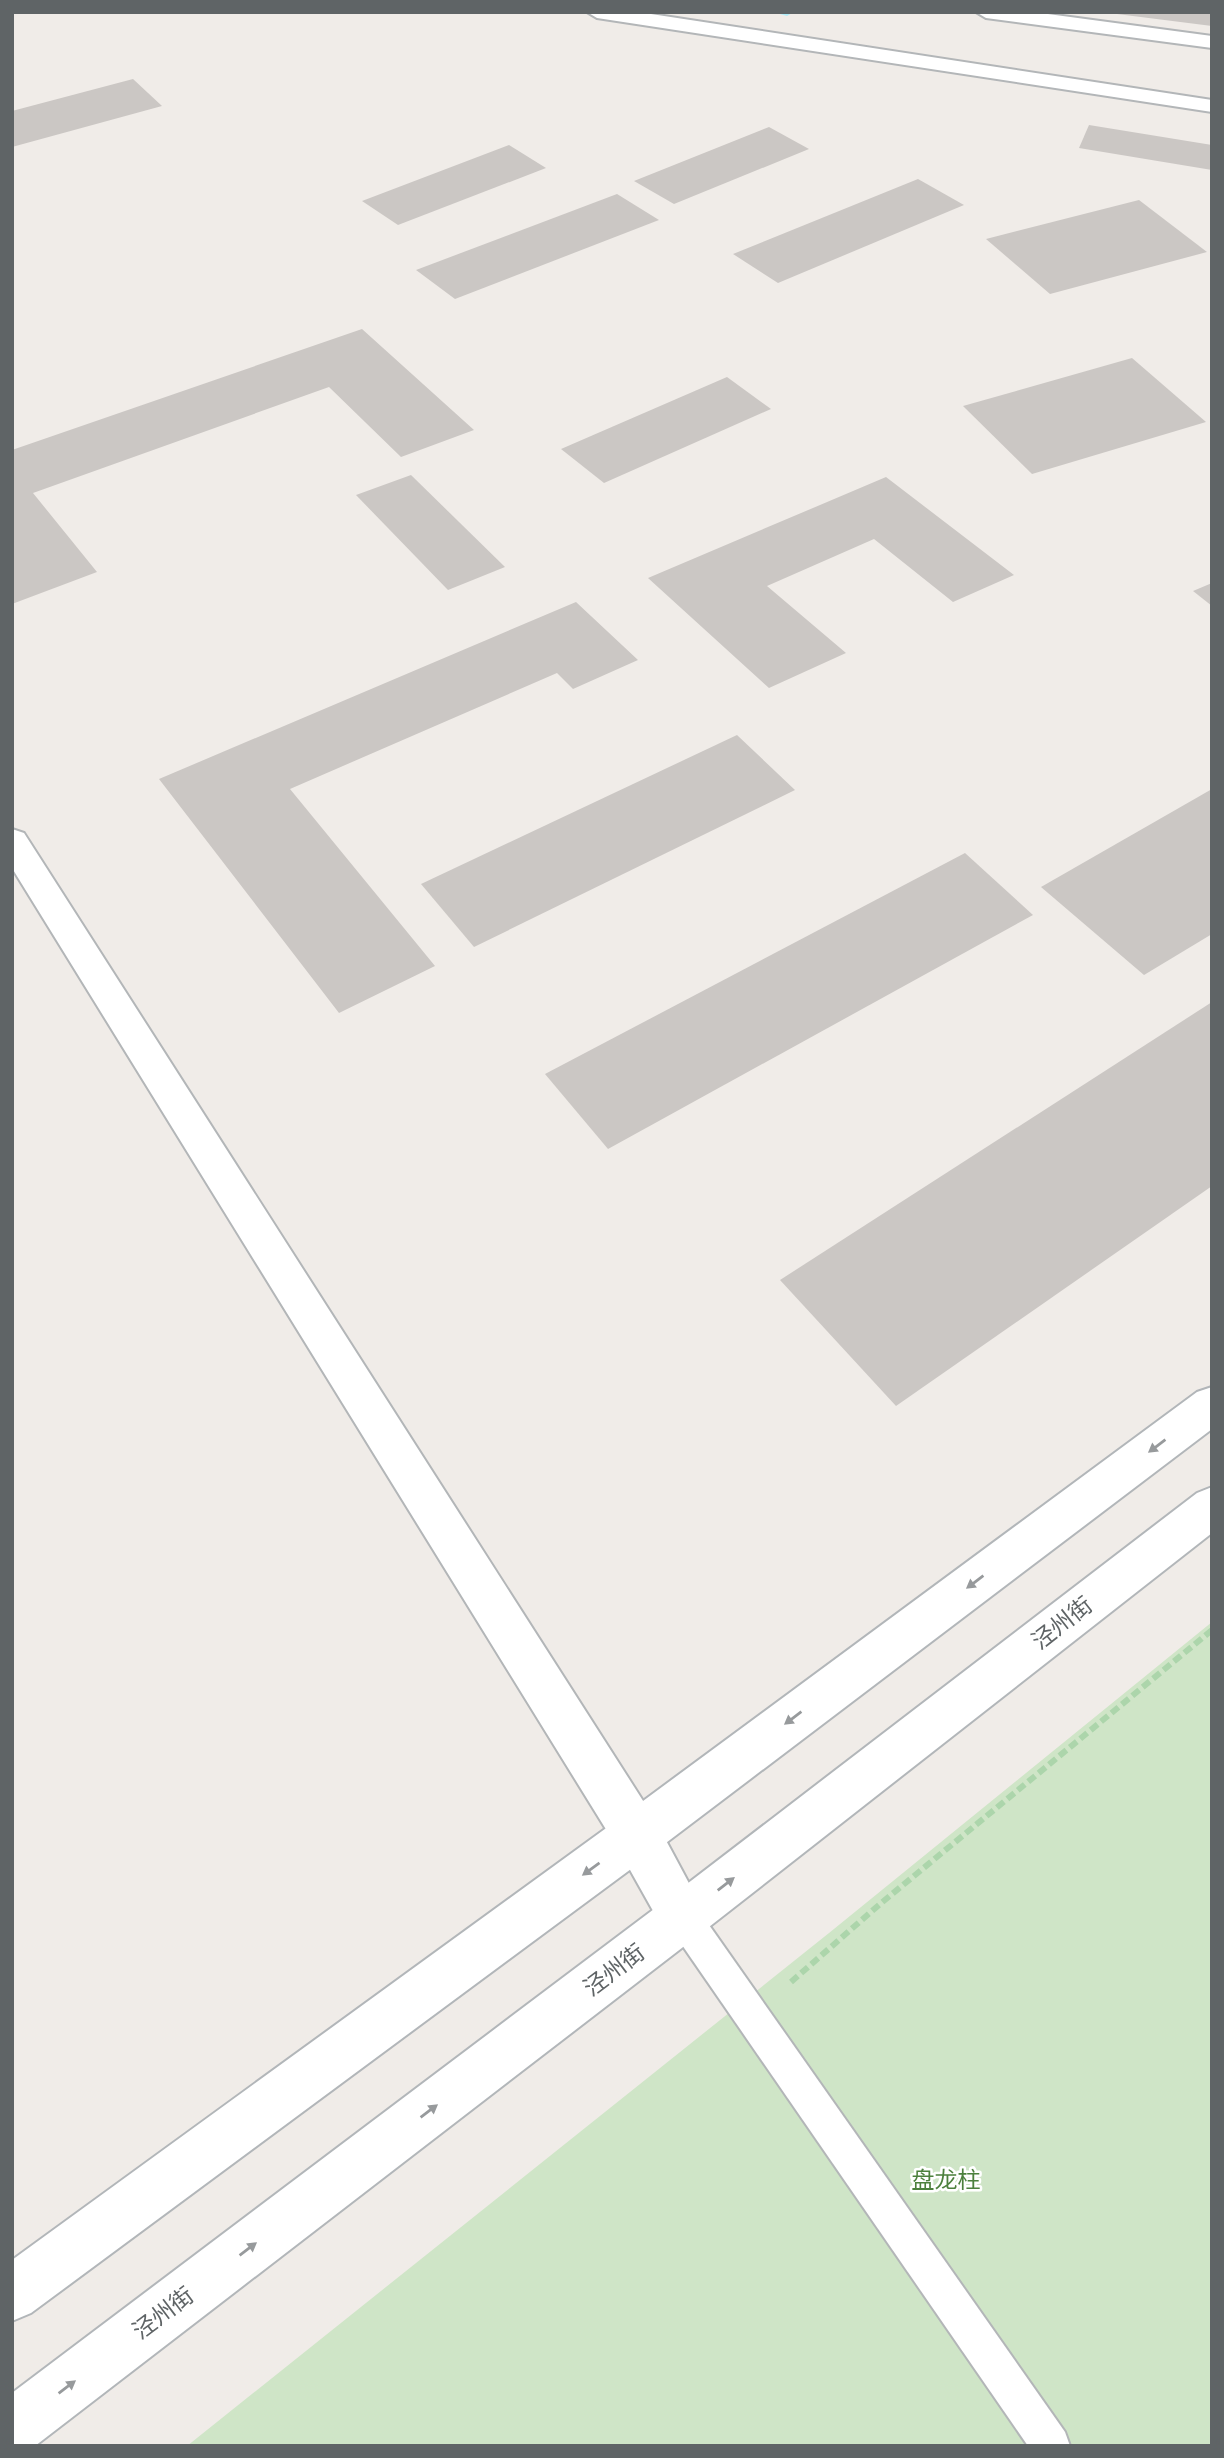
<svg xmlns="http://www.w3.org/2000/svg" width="1224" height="2458" font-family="'Noto Sans','Noto Sans SC',sans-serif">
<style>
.green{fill:#cfe5c7}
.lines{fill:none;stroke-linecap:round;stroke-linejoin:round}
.stream{fill:#b0ecf8;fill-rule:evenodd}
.building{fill:#cbc7c4}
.service-casing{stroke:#b3b6b8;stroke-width:4}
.minor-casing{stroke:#b3b6b8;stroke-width:4}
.tertiary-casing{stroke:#b3b6b8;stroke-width:4}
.secondary-casing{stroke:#b2b6b9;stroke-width:4}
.path{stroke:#acd5ab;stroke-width:6;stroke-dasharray:9 4.5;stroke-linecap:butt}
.service{fill:#fff;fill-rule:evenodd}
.minor{fill:#fff;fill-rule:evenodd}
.tertiary{fill:#fff;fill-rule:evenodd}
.secondary{fill:#fff;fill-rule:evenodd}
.oneway{fill:#979a9c}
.labels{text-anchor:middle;stroke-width:5;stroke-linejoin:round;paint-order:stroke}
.near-street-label{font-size:23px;fill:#5f6466;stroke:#fff}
.near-park-label{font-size:23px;fill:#4c803d;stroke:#fff}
</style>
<rect width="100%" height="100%" fill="#f0ece8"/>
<polygon class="green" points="1212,1622 1212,2446 187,2446 829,1933"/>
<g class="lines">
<polygon class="stream" points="773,12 791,12 792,13 787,16"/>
</g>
<g class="building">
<polygon points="1117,12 1212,12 1212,26 1117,14"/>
<polygon points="133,79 162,106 12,147 12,111"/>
<polygon points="1089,125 1212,145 1212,170 1079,148"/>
<polygon points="769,127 809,149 674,204 634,181"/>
<polygon points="509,145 546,168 398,225 362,201"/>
<polygon points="918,179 964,205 778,283 733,254"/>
<polygon points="617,194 659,220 455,299 416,270"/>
<polygon points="1139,200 1207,252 1050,294 986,239"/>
<polygon points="362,329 474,430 401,457 329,387 33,493 97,572 12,604 12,450"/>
<polygon points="1132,358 1206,422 1032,474 963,406"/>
<polygon points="727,377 771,409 604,483 561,449"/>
<polygon points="411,475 505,567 448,590 356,495"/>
<polygon points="886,477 1014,575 953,602 874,539 767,586 846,653 769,688 648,578"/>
<polygon points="1212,583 1212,606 1193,591"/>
<polygon points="576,602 638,660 573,689 557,673 290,789 435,966 339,1013 159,779"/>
<polygon points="737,735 795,790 474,947 421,884"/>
<polygon points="1212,789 1212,934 1144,975 1041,887"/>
<polygon points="965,853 1033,915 608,1149 545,1074"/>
<polygon points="1212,1002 1212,1186 896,1406 780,1280"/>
</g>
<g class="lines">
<defs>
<polygon id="service" points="683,1900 695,1905 1065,2432 1070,2446 1028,2446 671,1929 666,1917 671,1905"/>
<polygon id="minor" points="976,12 1033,12 1212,36 1212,48 986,18"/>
<g id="tertiary">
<polygon points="587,12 638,12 1212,100 1212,112 597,18"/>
<polygon points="12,829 24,833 654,1818 707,1917 700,1934 683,1941 666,1934 620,1852 12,868"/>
</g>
<g id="secondary">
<polygon points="1212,1387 1212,1429 654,1852 31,2313 12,2321 12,2260 620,1818 1197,1392"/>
<polygon points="1212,1487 1212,1533 700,1934 35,2446 12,2446 12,2393 666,1900 1197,1493"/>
</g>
</defs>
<use href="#service" class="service-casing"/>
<use href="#minor" class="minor-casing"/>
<use href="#tertiary" class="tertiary-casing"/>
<use href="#secondary" class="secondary-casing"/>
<polyline class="path" points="791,1982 880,1904 1212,1630"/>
<use href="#service" class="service"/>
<use href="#minor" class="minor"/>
<use href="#tertiary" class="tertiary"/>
<use href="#secondary" class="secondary"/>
</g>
<defs><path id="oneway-solid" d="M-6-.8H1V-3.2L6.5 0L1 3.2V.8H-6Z" transform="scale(1.75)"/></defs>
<g class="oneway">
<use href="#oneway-solid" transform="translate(1157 1446) rotate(143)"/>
<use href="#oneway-solid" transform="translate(975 1582) rotate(143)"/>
<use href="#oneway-solid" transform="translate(793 1718) rotate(143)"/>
<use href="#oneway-solid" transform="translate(591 1869) rotate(144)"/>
<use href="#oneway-solid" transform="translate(726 1884) rotate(-38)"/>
<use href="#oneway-solid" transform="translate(429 2111) rotate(-37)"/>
<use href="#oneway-solid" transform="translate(248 2249) rotate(-37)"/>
<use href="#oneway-solid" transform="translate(67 2387) rotate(-37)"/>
</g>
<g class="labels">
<g class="near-street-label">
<text transform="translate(1062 1623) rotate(-38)" y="8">泾州街</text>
<text transform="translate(614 1970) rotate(-37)" y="8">泾州街</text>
<text transform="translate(163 2313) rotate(-37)" y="8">泾州街</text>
</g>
<g class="near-park-label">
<text x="946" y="2188">盘龙柱</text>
</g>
</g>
<rect width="1224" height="2458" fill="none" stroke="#5f6466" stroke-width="28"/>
</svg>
